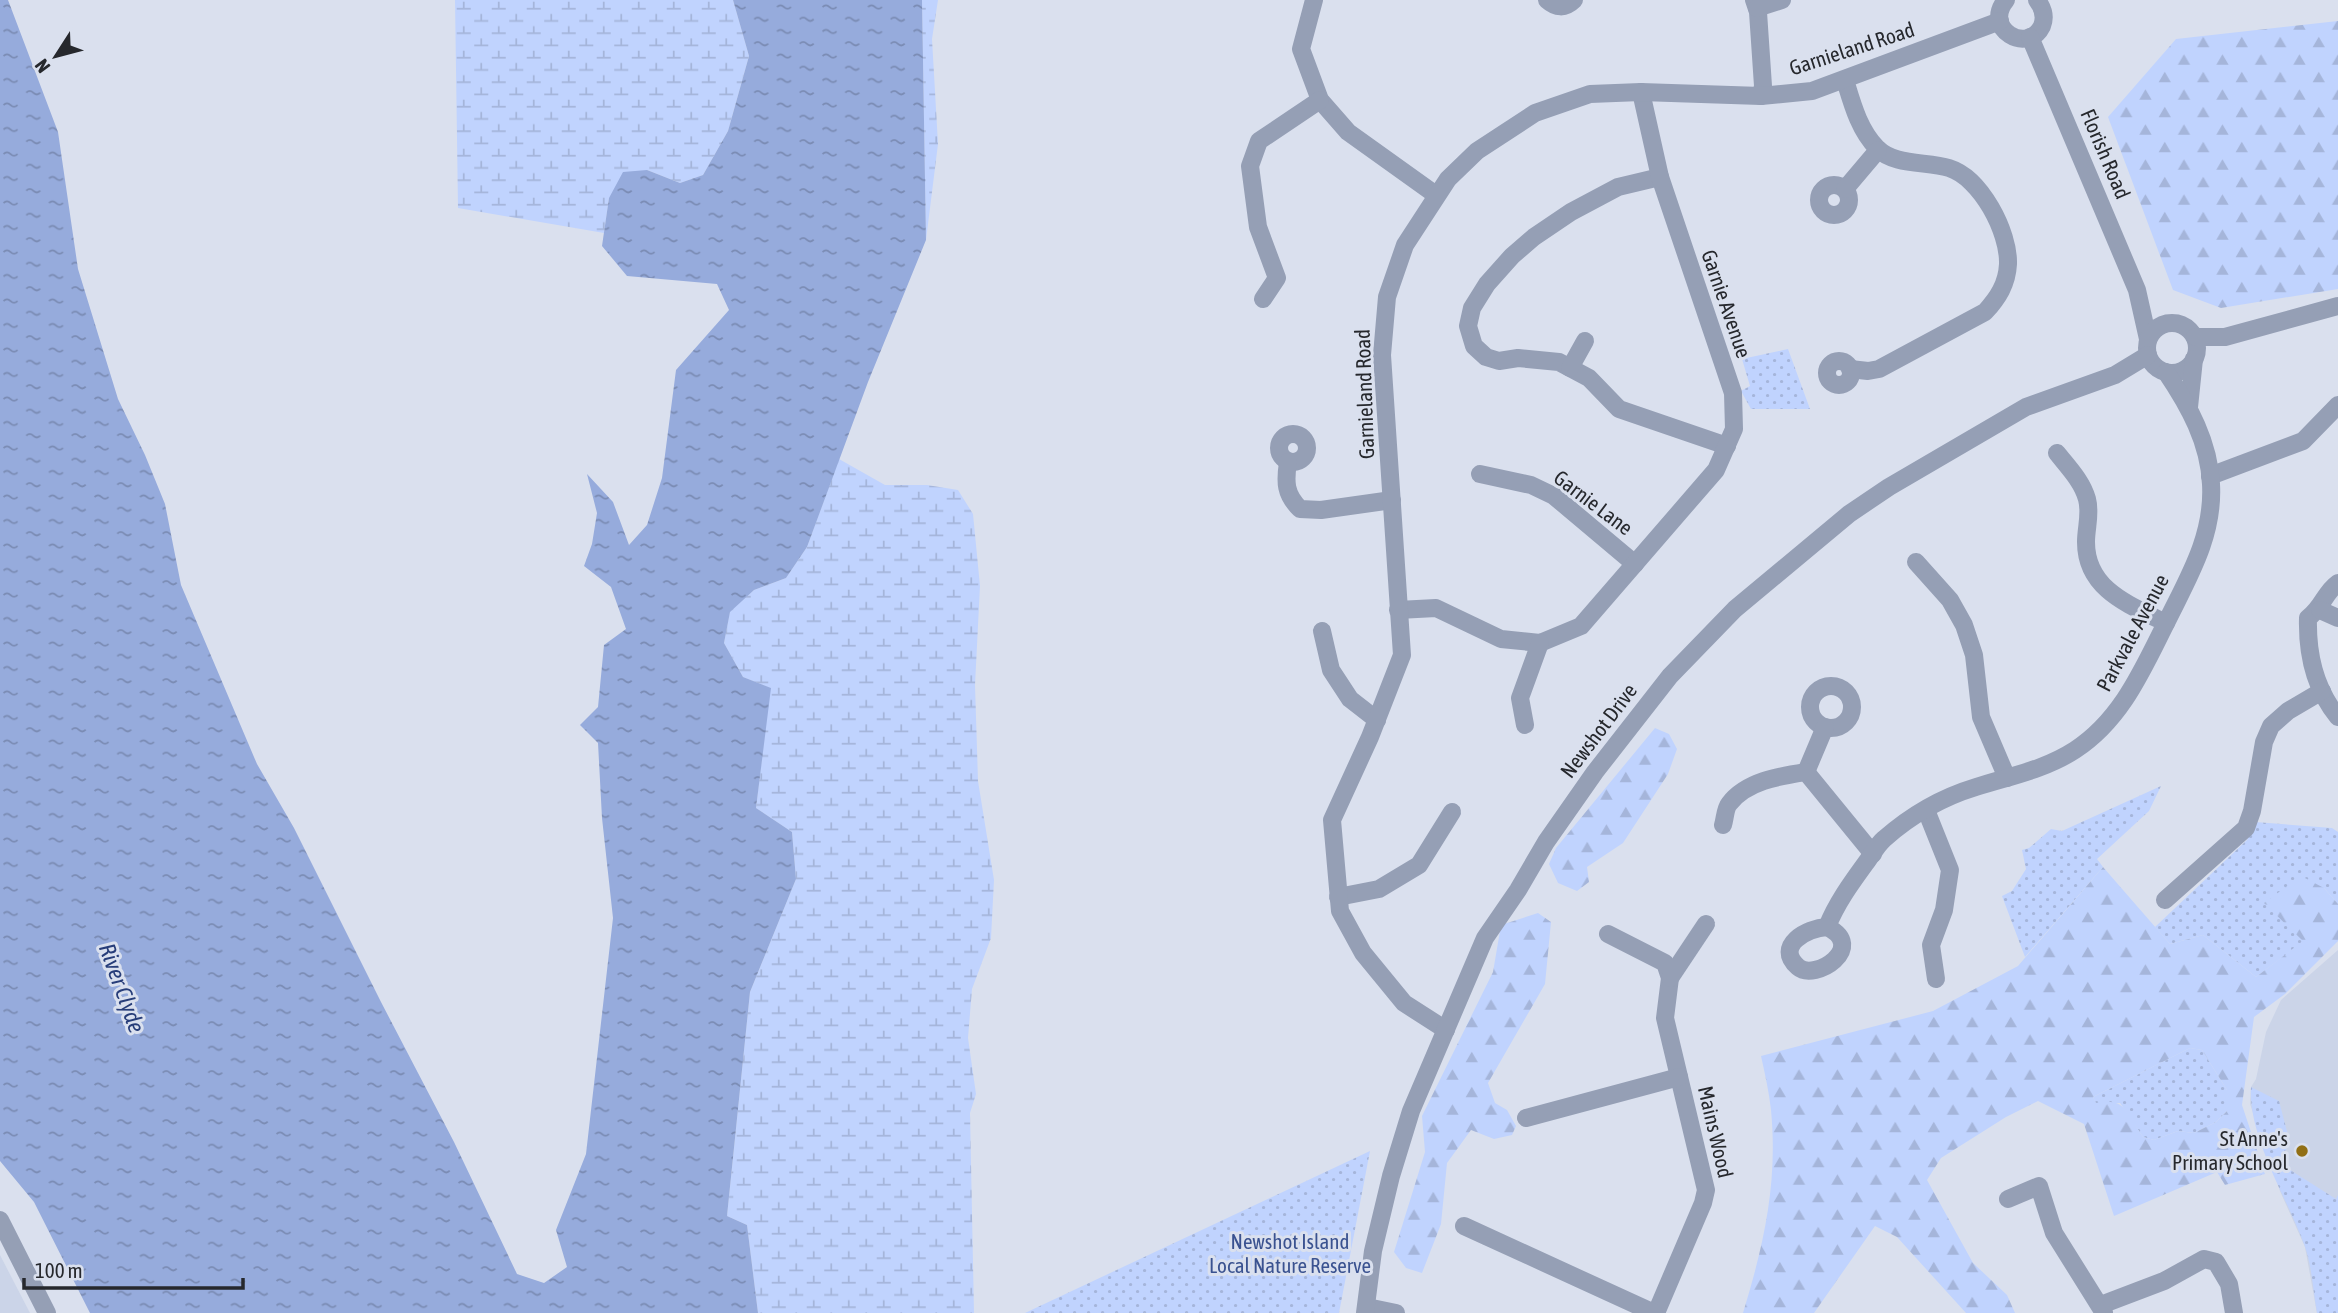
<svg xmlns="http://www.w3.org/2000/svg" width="2338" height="1313" font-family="'Asap Condensed',sans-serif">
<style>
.built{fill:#cbd4e8}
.grass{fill:url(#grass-dots)}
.forest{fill:url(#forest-firs);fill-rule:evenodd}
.wetland{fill:url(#wetland-marsh)}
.water{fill:url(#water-ripples)}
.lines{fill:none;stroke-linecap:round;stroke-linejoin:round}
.minor{stroke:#959fb5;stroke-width:18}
.poi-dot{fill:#916f15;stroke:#dae0ee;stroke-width:2.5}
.labels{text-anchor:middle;stroke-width:6;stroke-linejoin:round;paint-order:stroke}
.street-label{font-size:21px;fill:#26282d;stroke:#dae0ee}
.poi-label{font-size:21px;fill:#26282d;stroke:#dae0ee;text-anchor:end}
.park-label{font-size:21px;fill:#3a5290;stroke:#dae0ee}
.water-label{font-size:23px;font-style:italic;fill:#273d79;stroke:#dae0ee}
</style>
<defs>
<pattern id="grass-dots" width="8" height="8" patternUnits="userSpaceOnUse" patternTransform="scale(1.75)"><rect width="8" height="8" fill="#c0d3fe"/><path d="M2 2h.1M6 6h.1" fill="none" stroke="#a5b5da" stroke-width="1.8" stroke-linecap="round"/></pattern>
<pattern id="forest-firs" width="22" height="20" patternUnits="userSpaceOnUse" patternTransform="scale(1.75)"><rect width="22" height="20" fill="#c0d3fe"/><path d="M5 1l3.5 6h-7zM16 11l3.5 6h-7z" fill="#a5b5da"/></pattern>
<pattern id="wetland-marsh" width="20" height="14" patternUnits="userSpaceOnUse" patternTransform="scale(1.75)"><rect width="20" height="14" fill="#c0d3fe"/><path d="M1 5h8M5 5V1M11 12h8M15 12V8" fill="none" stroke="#a5b5da"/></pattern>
<pattern id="water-ripples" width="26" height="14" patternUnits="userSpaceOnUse" patternTransform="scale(1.75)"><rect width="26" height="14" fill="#96abdc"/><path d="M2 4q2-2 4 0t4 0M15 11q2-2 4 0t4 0" fill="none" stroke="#7a8bb3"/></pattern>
</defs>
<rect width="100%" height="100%" fill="#dae0ee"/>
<g class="built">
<polygon points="2338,950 2338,1313 2317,1313 2305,1247 2280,1191 2250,1104 2251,1087 2256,1079 2266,1032 2281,1000"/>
<polygon points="0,1255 30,1313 0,1313"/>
</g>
<g class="grass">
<polygon points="1788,349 1810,409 1751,409 1741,391 1750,386 1742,359"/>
<polygon points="2161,786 2149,811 2097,859 2103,867 2025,957 2002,896 2012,891 2026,869 2022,850 2029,848 2051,829 2062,831"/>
<polygon points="2255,822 2332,828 2338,832 2338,904 2324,888 2265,903 2304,941 2256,977 2203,935 2170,944 2155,927 2247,840"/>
<polygon points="2190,1048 2202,1050 2227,1090 2227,1111 2216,1122 2194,1133 2178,1131 2154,1140 2143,1137 2120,1103 2096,1104 2093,1097"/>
<path d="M 2251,1087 L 2279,1101 L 2290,1143 L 2283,1154 L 2287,1168 L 2336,1199 L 2338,1195 L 2338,1313 L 2317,1313 C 2313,1291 2312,1265 2304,1244 C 2287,1198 2248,1137 2251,1087 Z"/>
<polygon points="1370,1151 1339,1313 1025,1313"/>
</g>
<g class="forest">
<polygon points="2338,21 2338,289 2221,308 2173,290 2108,117 2176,39"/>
<polygon points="1655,728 1669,734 1677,749 1668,774 1623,843 1587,867 1589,882 1577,891 1558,883 1549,864 1556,848"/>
<path d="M 2103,867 L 2170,944 L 2203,935 L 2256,977 L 2303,941 L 2264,903 L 2301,876 L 2324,888 L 2338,904 L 2338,941 L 2285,994 L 2254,1017 L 2242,1105 L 2265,1174 L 2225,1185 L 2217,1172 L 2114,1216 L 2084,1124 L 2038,1101 L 2006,1117 L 1941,1158 L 1927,1180 L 1973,1263 L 2007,1295 L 2015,1313 L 1966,1313 L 1897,1237 L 1875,1226 L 1814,1313 L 1743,1313 C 1764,1244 1778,1183 1771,1110 C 1769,1092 1765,1074 1761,1056 L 1933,1011 L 2018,966 ZM 2190,1048 L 2202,1050 L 2227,1090 L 2227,1111 L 2216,1122 L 2194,1133 L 2178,1131 L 2154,1140 L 2143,1137 C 2127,1114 2127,1097 2096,1103 L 2093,1097 Z"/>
<polygon points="1538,913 1551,922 1545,984 1488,1083 1495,1103 1507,1110 1516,1126 1512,1135 1494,1139 1471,1130 1447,1163 1441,1224 1422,1273 1406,1268 1394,1252 1425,1152 1422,1116 1493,972 1501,925"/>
</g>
<g class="wetland">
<polygon points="455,0 733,0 749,56 728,131 703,175 680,183 647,170 609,198 604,233 458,208"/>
<polygon points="922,0 938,0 932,39 938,144 926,240"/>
<polygon points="839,459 885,485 927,485 958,490 973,514 980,586 975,685 978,781 994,880 991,938 972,989 968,1038 976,1094 970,1113 974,1313 758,1313 747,1225 727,1216 750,992 796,879 792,832 756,808 770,688 743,677 724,643 730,611 754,590 786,578 807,547"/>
</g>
<polygon class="water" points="0,0 8,0 58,132 78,269 118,399 145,455 165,504 181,585 257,764 294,828 381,1002 454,1142 517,1274 544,1283 567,1267 556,1230 586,1154 613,918 602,818 598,743 580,725 598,707 604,645 626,629 611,587 584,566 592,544 597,513 587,474 613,502 629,545 647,525 662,478 676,370 729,310 717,284 627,276 602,246 609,198 623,172 647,170 680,183 703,175 728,131 749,56 733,0 922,0 926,240 868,382 807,547 786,578 754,590 730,612 724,643 743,677 771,688 756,808 792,832 796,879 750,992 727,1216 747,1225 758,1313 90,1313 34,1202 0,1161"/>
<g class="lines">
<g class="minor">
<polyline points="1314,0 1301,49 1320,100 1348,132 1436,195"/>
<path d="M 1547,0 C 1556,8 1565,9 1574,0"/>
<polyline points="1754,0 1758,12 1763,86 1761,96"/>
<path d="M 2006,0 C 1982,29 2028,55 2042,26 C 2046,16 2043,8 2037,0"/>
<polyline points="1757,8 1782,0"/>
<polyline points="2030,37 2137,290 2148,339"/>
<path d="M 1845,80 C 1852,103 1859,130 1877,148 C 1894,166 1927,161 1949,168 C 1981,178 2009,232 2008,264 C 2007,284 1998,298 1985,312 L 1879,369 L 1868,371 L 1850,369"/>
<polyline points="1660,177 1618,187 1571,212 1534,237 1512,256 1487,284 1472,308 1468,326 1474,346 1486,357 1499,361 1518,358 1559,362 1589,378 1619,409 1727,446"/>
<circle cx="1834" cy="200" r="15"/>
<polyline points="1845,189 1878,150"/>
<polyline points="1263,299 1277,278 1258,227 1250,166 1259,141 1320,100"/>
<circle cx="2172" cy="348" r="25"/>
<polyline points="2195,337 2225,337 2338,306"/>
<circle cx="1839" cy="373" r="12"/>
<polyline points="1570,368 1585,341"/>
<polyline points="2189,407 2194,359"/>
<circle cx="1293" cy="448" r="14"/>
<path d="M 2057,453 C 2068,467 2082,481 2087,499 C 2091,514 2086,527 2086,542 C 2086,590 2130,605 2166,623"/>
<path d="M 1288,462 C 1285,482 1285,494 1300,509 L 1321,510 L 1392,500"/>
<polyline points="1480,474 1531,485 1554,496 1635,564"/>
<polyline points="2210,476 2303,441 2338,405"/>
<polyline points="1916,562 1950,600 1964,625 1974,655 1981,717 2007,778"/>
<path d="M 2338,583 C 2324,593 2323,607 2308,618 C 2307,654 2315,689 2338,717"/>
<polyline points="1398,610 1436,608 1501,639 1540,643 1581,626 1716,470 1734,429 1733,393 1660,177 1641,92"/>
<polyline points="2320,610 2338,618"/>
<polyline points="1322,631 1331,670 1350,699 1377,720"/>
<circle cx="1831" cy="707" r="21"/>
<polyline points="1525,725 1520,698 1540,643"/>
<polyline points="1806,772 1825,727"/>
<polyline points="1926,810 1950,870 1944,910 1931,945 1936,979"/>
<path d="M 1723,825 C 1725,819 1725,809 1729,804 C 1746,781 1780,776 1806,772 L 1873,854"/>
<polyline points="1338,897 1379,889 1419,865 1452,812"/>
<polyline points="2165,900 2246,828 2252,811 2264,742 2271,726 2288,711 2322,691"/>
<path d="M 1827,927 C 1837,902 1852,882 1868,860 C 1873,853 1878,844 1884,839 C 1910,816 1943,797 1976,787 C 2010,776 2044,770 2075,750 C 2121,720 2142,671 2166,623 C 2188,578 2214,536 2211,484 C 2209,442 2189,406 2166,372"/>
<path d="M 1827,927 C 1868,947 1815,982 1798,967 C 1774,946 1807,928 1827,927 Z"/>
<polyline points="1608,934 1665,963 1670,978 1665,1018 1706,1190 1703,1203 1656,1313"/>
<polyline points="1670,978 1706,924"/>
<polyline points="1446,1030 1404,1003 1363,953 1340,911 1332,820 1370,737 1402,655 1382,355 1387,297 1405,245 1448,179 1477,151 1535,113 1590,94 1641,92 1761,96 1812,91 2000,21"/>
<polyline points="1526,1118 1679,1077"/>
<polyline points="2008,1199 2039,1186 2054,1233 2104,1313"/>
<polyline points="0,1220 47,1313"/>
<polyline points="1464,1226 1654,1313"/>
<polyline points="2101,1305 2164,1281 2204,1259 2216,1262 2229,1284 2234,1313"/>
<polyline points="1367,1307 1396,1313"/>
<polyline points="1365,1313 1373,1251 1391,1176 1411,1111 1485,938 1518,890 1546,842 1595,772 1670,676 1735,609 1849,514 1889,487 2026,407 2115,375 2148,355"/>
</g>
</g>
<circle class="poi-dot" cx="2302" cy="1151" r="7"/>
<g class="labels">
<g class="street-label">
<text transform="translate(1852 49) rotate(-18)" y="7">Garnieland Road</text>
<text transform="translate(2105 154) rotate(67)" y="7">Florish Road</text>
<text transform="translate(1726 304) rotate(71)" y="7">Garnie Avenue</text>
<text transform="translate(1365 394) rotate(-92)" y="7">Garnieland Road</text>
<text transform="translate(1593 503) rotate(37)" y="7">Garnie Lane</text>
<text transform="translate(2133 633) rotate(-62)" y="7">Parkvale Avenue</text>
<text transform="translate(1599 731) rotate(-53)" y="7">Newshot Drive</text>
<text transform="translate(1715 1132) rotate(77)" y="7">Mains Wood</text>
</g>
<g class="poi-label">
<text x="2288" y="1146">St Anne's<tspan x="2288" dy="24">Primary School</tspan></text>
</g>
<g class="park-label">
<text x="1290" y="1249">Newshot Island<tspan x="1290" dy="24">Local Nature Reserve</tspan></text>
</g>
<g class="water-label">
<text transform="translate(122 988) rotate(70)" y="8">River Clyde</text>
</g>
</g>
<g transform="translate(56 56) rotate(234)" stroke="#dae0ee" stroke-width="5" paint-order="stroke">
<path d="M0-5L12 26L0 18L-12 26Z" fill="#26282d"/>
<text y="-10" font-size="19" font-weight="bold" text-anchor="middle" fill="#26282d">N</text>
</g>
<path d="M24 1278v10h219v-10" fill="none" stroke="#26282d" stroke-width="3.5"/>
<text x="35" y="1278" font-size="21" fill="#26282d" stroke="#dae0ee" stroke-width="5" paint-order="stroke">100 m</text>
</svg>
